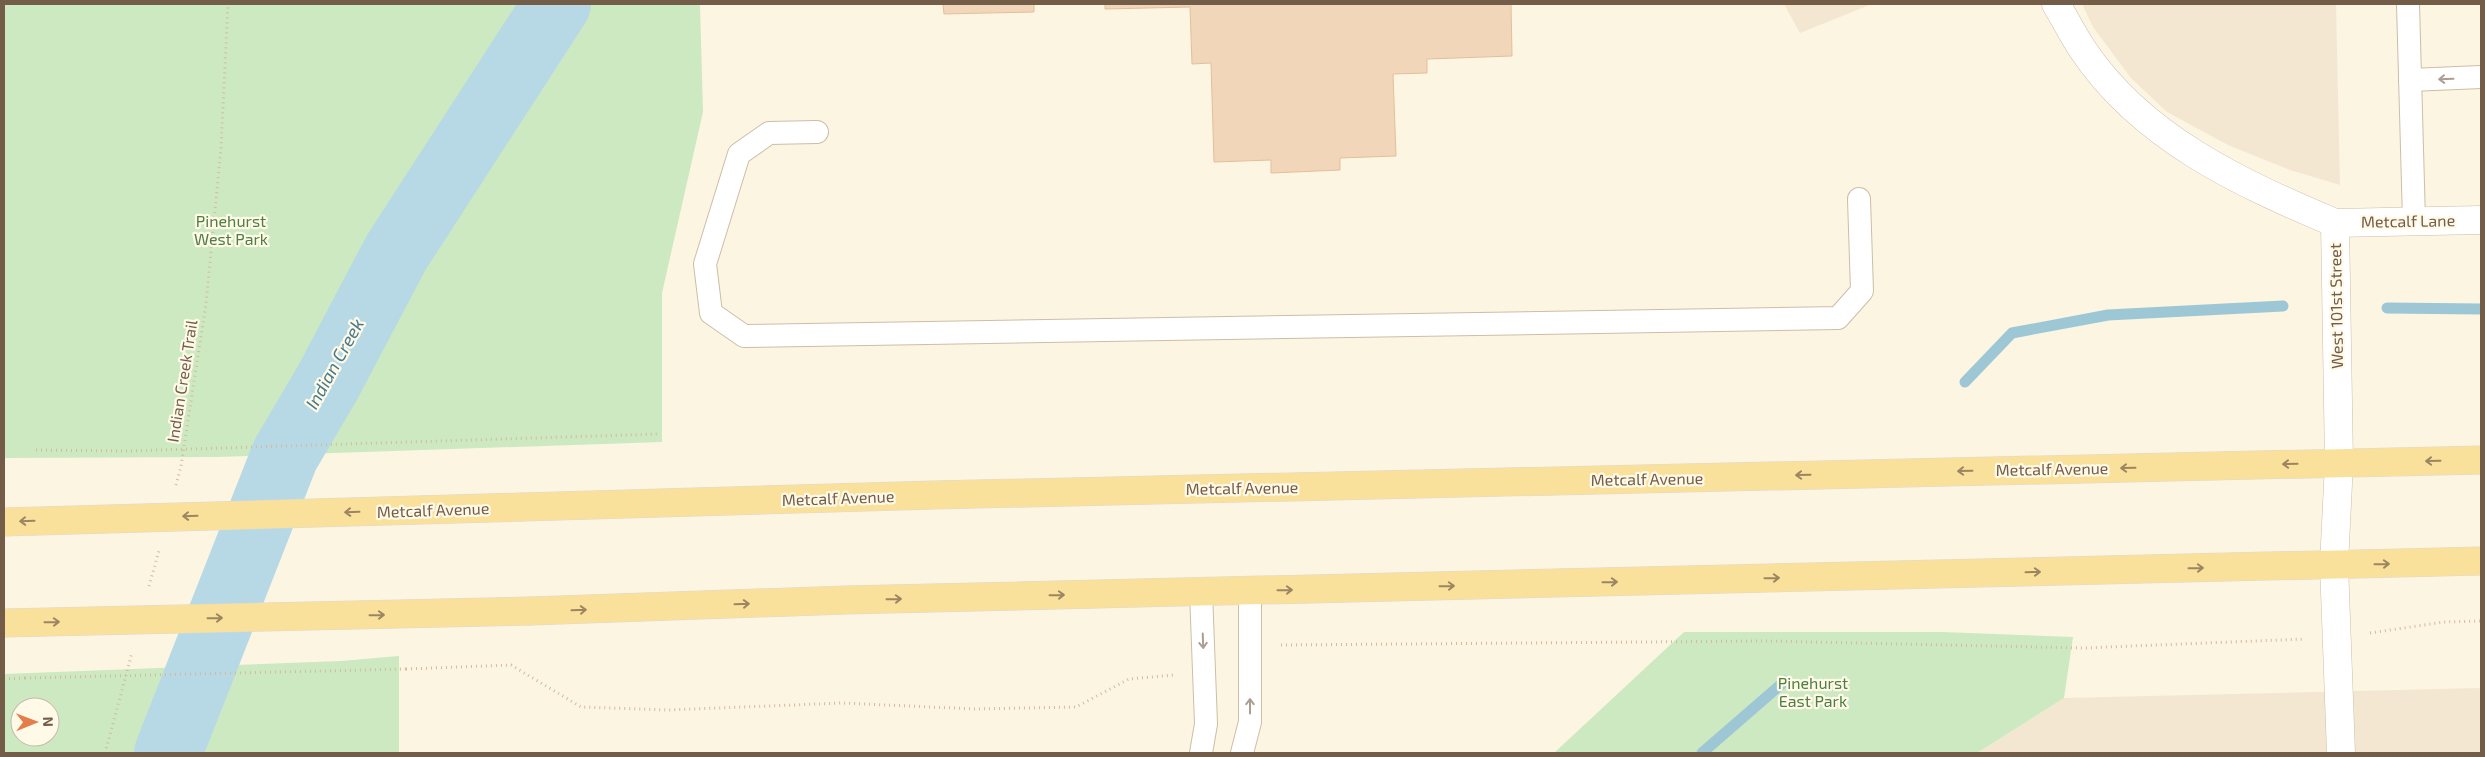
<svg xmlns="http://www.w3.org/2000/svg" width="2485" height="757" font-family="'Exo 2',sans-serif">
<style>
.residential{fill:#f3e7d1}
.green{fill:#cde9c1;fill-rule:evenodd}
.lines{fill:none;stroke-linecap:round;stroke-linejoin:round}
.stream{stroke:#9ec7d6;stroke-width:11}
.river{stroke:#b7d9e5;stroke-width:68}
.building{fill:#f1d6ba;stroke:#e3bf9b}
.lane-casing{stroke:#cdbda9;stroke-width:24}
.street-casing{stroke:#cdbda9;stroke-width:29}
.primary-casing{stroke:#ddd8d3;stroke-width:29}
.path{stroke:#d5ba9e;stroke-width:3;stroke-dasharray:1 4;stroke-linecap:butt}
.lane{stroke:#fff;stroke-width:22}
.street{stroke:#fff;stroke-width:28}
.primary{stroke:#fae19b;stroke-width:28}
.primary-bridge-casing{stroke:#ddd8d3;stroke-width:29;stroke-linecap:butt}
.path-bridge{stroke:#d5ba9e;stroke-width:3;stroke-dasharray:1 4;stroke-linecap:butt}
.primary-bridge{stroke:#fae19b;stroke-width:28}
.oneway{stroke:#ab9e92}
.oneway2{stroke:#9c8562}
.labels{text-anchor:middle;stroke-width:4.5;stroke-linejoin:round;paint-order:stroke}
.park-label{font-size:16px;fill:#4f7e44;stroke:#fff9e8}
.street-label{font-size:16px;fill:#735d49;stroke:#fff9e8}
.water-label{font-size:18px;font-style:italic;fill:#46798d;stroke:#fff9e8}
</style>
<rect width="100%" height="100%" fill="#fcf5e2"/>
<g class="residential">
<polygon points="1784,4 1872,4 1800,33"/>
<polygon points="2082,4 2336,4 2340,185 2290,170 2228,145 2167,112 2131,78 2093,27"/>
<polygon points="2481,688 2481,753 1977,753 2064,698"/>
</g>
<g class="green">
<polygon points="4,4 700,4 703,112 662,293 662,442 217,457 4,458"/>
<polygon points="1684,632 1942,632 2073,637 2064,698 1977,753 1554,753"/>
<path d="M 399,656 L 399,753 L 4,753 L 4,674 L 341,661 ZM 20,707 L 50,707 L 50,737 L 20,737 Z"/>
</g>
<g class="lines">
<g class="stream">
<polyline points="2387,308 2481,309"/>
<polyline points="1965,382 2012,333 2108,315 2283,306"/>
<polyline points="1702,753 1785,681"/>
</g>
<polyline class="river" points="168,753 285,455 328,382 396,253 557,4"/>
</g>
<g class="building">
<polygon points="943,4 1034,4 1034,12 944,14"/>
<polygon points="1105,4 1511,4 1512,56 1427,59 1427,73 1393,74 1396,156 1340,158 1340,170 1271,173 1271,160 1214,162 1211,63 1192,64 1190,7 1105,9"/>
</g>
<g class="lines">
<defs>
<g id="lane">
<polyline points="2408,4 2414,221"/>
<polyline points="2410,80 2481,77"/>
<polyline points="817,132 769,133 739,154 705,264 711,313 744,336 1838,318 1862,291 1859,199"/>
<polyline points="1201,753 1206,724 1201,592"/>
<polyline points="1242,753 1250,722 1250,591"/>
</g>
<g id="street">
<path d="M 2056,4 C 2065,19 2073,35 2083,50 C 2142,138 2240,183 2335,223 L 2339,463 L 2334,565 L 2341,753"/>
<polyline points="2335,223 2481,220"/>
</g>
<g id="primary">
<polyline points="523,507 934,495 2481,460"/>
<polyline points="531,611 846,600 2481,561"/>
</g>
</defs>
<use href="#lane" class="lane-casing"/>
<use href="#street" class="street-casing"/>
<use href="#primary" class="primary-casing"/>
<g class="path">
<polyline points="176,485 181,466 206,304 221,148 228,4"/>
<polyline points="149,586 159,551"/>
<polyline points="2370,633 2444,622 2481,621"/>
<polyline points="1281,645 1766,641 2083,648 2305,639"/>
<polyline points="406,669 511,665 581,707 668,710 842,703 975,709 1076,707 1129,679 1174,675"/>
<polyline points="4,679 25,678"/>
<polyline points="105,753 132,653"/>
</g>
<use href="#lane" class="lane"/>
<use href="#street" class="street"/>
<use href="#primary" class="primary"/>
<defs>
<g id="primary-bridge">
<polyline points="4,522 523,507"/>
<polyline points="4,623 531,611"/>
</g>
</defs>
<use href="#primary-bridge" class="primary-bridge-casing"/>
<g class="path-bridge">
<polyline points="36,450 128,451 658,434"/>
<polyline points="25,678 406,669"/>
</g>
<use href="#primary-bridge" class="primary-bridge"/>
</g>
<defs><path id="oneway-shaft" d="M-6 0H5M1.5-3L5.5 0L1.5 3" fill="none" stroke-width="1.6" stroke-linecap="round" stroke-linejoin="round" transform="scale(1.25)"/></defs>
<g class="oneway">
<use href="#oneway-shaft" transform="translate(2446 79) rotate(178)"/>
<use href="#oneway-shaft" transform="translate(1203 641) rotate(88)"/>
<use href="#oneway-shaft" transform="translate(1250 706) rotate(-90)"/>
</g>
<g class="oneway2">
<use href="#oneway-shaft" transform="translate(2433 461) rotate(179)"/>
<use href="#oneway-shaft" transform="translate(2290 464) rotate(179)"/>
<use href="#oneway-shaft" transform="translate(2128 468) rotate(179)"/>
<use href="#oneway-shaft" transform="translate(1965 471) rotate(179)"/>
<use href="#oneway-shaft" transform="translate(1803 475) rotate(179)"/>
<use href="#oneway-shaft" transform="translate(352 512) rotate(178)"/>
<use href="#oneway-shaft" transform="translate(190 516) rotate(178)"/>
<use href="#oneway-shaft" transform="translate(27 521) rotate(178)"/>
<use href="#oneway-shaft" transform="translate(2382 564) rotate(-1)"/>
<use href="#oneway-shaft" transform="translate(2196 568) rotate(-1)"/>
<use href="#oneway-shaft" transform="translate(2033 572) rotate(-1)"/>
<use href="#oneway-shaft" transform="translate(1772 578) rotate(-1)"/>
<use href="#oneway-shaft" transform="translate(1610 582) rotate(-1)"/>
<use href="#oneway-shaft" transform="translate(1447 586) rotate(-1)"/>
<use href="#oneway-shaft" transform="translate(1285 590) rotate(-1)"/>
<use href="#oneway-shaft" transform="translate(1057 595) rotate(-1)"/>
<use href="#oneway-shaft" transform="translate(894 599) rotate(-1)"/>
<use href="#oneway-shaft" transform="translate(742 604) rotate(-2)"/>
<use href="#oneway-shaft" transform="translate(579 610) rotate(-2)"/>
<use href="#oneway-shaft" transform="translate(377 615) rotate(-1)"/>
<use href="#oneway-shaft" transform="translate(215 618) rotate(-1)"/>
<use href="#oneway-shaft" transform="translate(52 622) rotate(-1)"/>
</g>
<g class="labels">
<g class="park-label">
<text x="231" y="227">Pinehurst<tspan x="231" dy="18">West Park</tspan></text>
<text x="1813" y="689">Pinehurst<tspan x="1813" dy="18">East Park</tspan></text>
</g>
<g class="street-label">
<text transform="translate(2408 221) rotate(-1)" y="6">Metcalf Lane</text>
<text transform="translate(2336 306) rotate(-91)" y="6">West 101st Street</text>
<text transform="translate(182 381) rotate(-81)" y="6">Indian Creek Trail</text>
<text transform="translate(2052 469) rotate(-1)" y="6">Metcalf Avenue</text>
<text transform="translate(1647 479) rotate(-1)" y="6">Metcalf Avenue</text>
<text transform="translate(1242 488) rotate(-1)" y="6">Metcalf Avenue</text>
<text transform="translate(838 498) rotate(-2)" y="6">Metcalf Avenue</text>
<text transform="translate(433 510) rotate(-2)" y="6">Metcalf Avenue</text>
</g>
<g class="water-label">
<text transform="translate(335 364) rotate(-61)" y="6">Indian Creek</text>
</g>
</g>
<rect width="2485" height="757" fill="none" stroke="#735d49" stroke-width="10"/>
<g transform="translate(35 722) rotate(89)"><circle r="24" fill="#fff9e8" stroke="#c7bba8"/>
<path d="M0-4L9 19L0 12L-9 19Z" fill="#e47d49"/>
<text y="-8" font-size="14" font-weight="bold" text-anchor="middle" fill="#735d49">N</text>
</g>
</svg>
